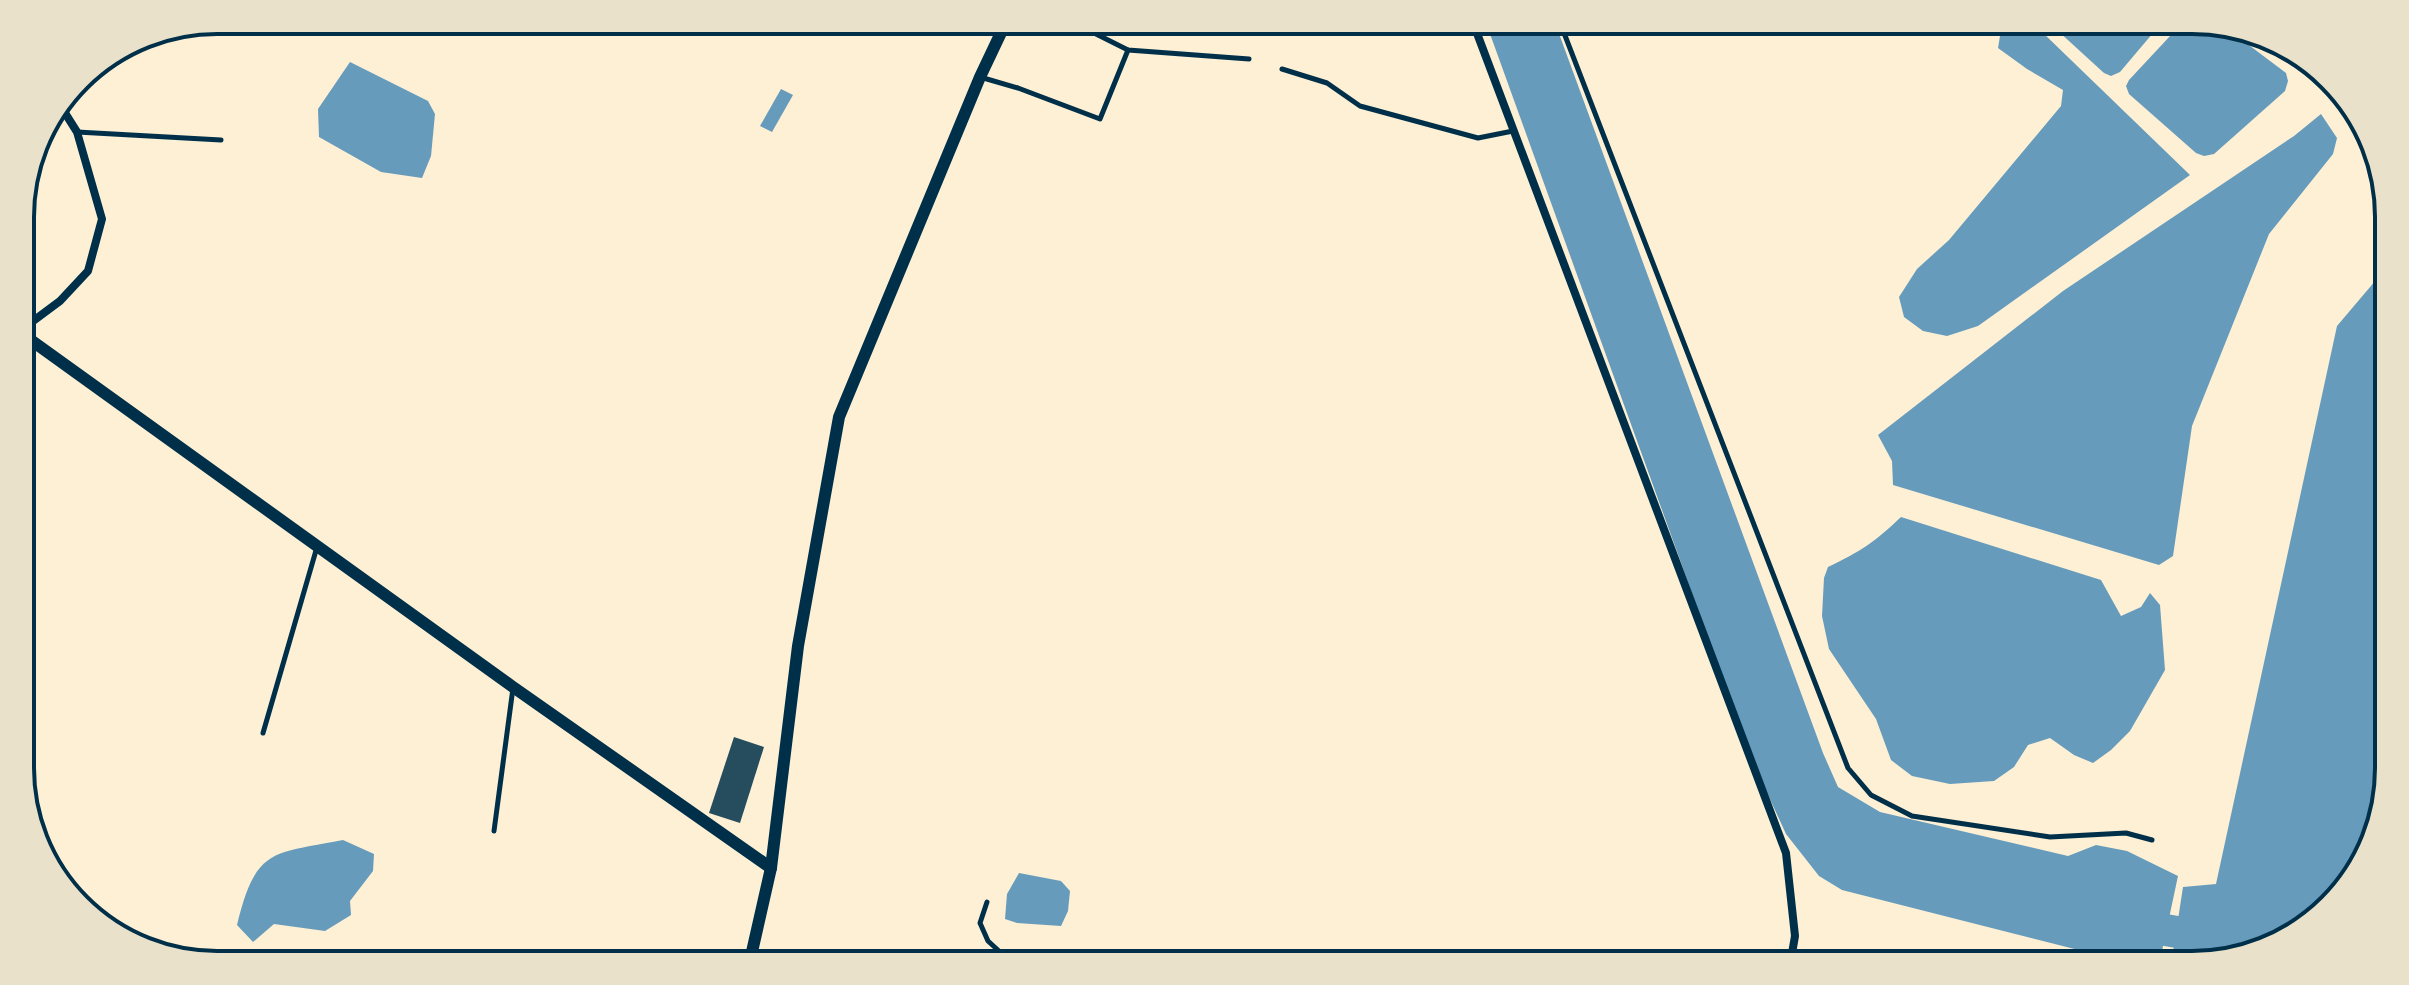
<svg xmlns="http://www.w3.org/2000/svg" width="2409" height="985" font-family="Quicksand,sans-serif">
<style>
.water{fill:#669bbc}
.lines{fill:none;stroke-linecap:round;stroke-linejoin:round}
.river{stroke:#669bbc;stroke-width:32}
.building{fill:#264d5e}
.service{stroke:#003049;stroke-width:5}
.minor{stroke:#003049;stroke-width:8}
.tertiary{stroke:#003049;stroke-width:12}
.rim{fill:none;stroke:#003049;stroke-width:4}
</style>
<rect width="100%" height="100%" fill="#fdf0d5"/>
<g class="water">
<polygon points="1485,20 1554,20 1823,753 1838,787 1880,812 2068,856 2096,845 2127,851 2178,876 2159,965 2138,965 1842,890 1819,876 1786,834 1753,762"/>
<polygon points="2046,20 2164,20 2120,72 2111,76 2104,73"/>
<polygon points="2185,20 2225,27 2286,73 2288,81 2285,91 2214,154 2204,156 2196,153 2129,94 2126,86 2129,80"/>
<polygon points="2041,31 2190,175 1978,326 1947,336 1923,331 1904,317 1899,297 1917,269 1949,240 2061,106 2063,90 2027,69 1998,48 2000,36"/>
<polygon points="350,62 428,101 435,114 431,156 422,178 381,172 319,137 318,109"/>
<polygon points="781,89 793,95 772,132 760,126"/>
<polygon points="2321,114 2337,138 2333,154 2269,234 2192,426 2173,556 2159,565 1893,485 1892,461 1878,435 2063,291 2294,136"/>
<polygon points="2387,267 2389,768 2374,843 2311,924 2204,965 2171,965 2183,887 2216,884 2337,326"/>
<path d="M 1901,517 L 2101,580 L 2121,616 L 2141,607 L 2150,593 L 2160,605 L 2165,670 L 2130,731 L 2111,750 L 2093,763 L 2074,755 L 2050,738 L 2028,745 L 2014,767 L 1994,781 L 1950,784 L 1912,776 L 1891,760 L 1876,719 L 1829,649 L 1822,616 L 1824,578 L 1828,567 C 1860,552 1876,541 1901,517 Z"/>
<path d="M 343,840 L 374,854 L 373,871 L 350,901 L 351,915 L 325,931 L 274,924 L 253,942 L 237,925 C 256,847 272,854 343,840 Z"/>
<polygon points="1019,873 1061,881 1070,891 1068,911 1061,926 1017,923 1005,919 1007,894"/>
</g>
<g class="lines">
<polyline class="river" points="2125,923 2177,932"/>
</g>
<polygon class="building" points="734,737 764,747 740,823 709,813"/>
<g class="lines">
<g class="service">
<polyline points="1068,20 1128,50 1249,59"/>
<polyline points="1559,20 1848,768 1871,795 1912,816 2050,837 2126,833 2152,840"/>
<polyline points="1282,69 1327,83 1360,106 1478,138 1513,131"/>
<polyline points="980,77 1018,88 1100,119 1128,50"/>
<polyline points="53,113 64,114"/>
<polyline points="77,132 221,140"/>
<polyline points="263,733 317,547"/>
<polyline points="494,831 513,688"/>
<polyline points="987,902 980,923 988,941 1000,952 1003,965"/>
</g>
<g class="minor">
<polyline points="1472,20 1786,853 1795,936 1790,965"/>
<polyline points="21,330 60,301 88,271 102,219 77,132 60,105"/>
</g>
<g class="tertiary">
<polyline points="21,333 513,687 771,868"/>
<polyline points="749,965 771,868 798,646 839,417 980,77 1007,20"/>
</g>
</g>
<path d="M0 0H2409V985H0ZM217 34H2192A183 183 0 0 1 2375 217V768A183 183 0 0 1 2192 951H217A183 183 0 0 1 34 768V217A183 183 0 0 1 217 34Z" fill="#e9e1ca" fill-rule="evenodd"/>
<path class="rim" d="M217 34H2192A183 183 0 0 1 2375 217V768A183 183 0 0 1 2192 951H217A183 183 0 0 1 34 768V217A183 183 0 0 1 217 34Z"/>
</svg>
